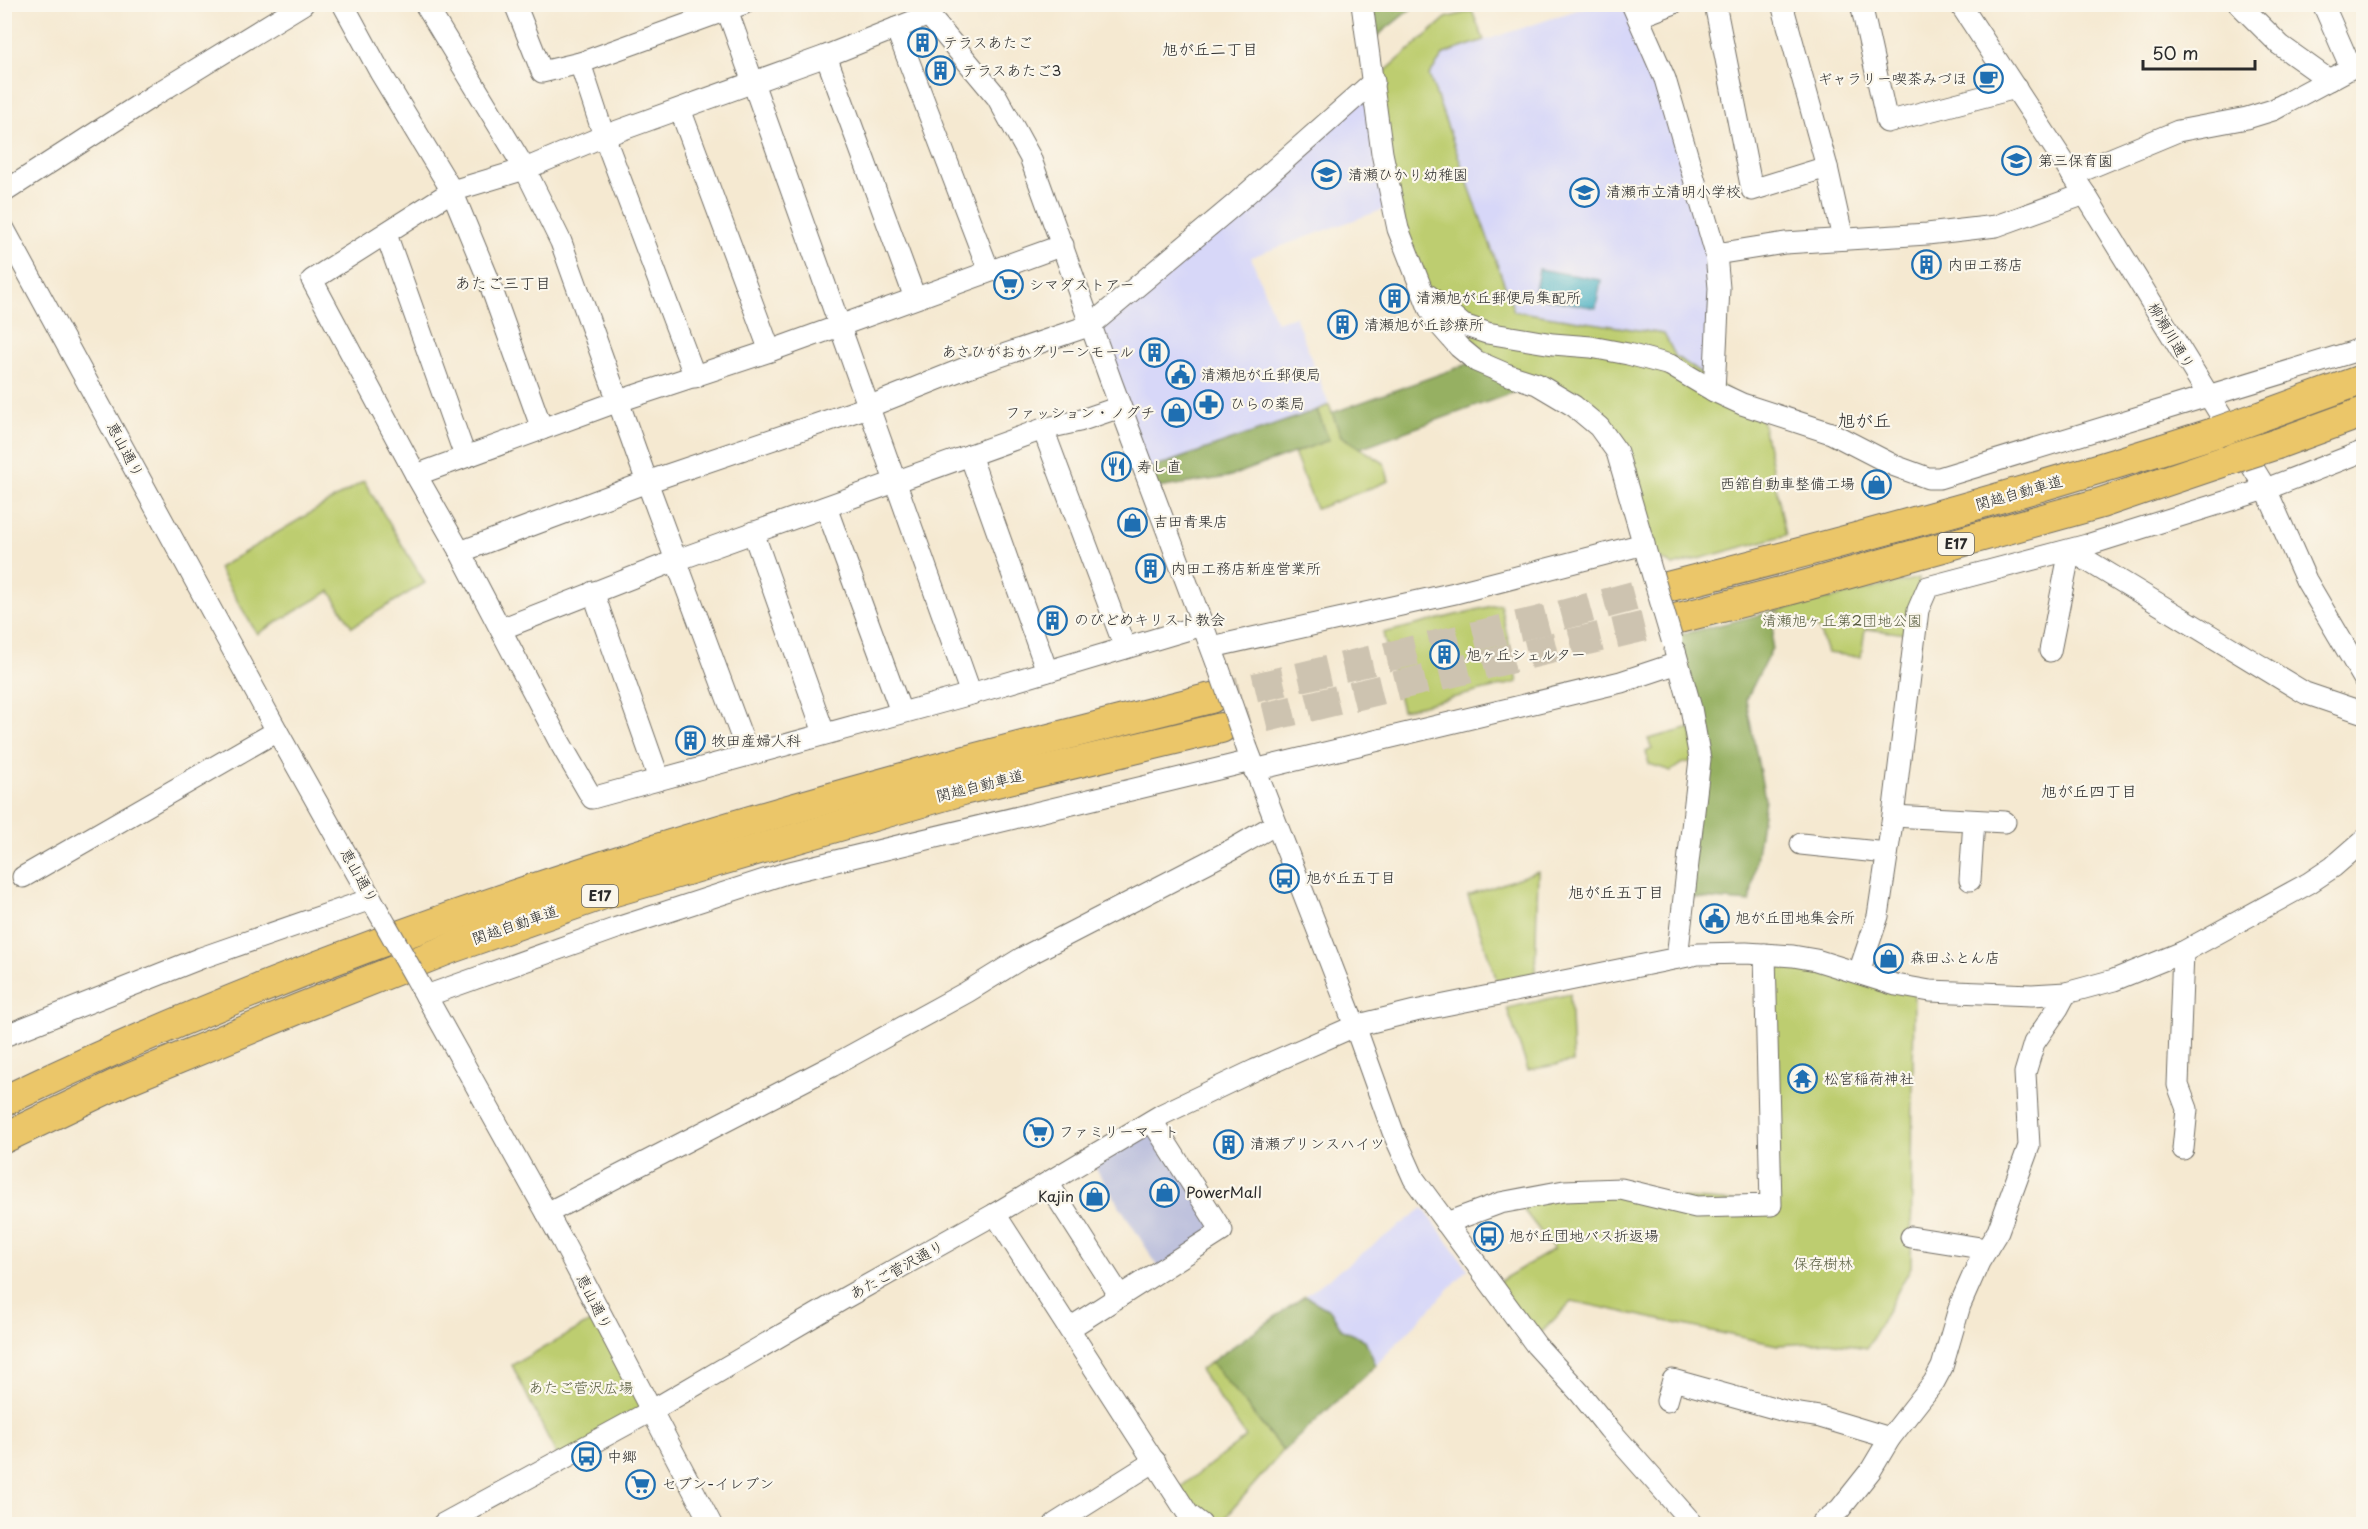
<svg xmlns="http://www.w3.org/2000/svg" width="2368" height="1529" font-family="'Playpen Sans','Klee One',sans-serif">
<style>
.built{fill:#d7d7f8}
.industrial{fill:#bfc2dd}
.green{fill:#bdcd6f;stroke:#747c4d;stroke-width:1.5}
.forest{fill:#96b062;stroke:#606e46;stroke-width:1.5}
.water{fill:#41acc0;stroke:#366c76;stroke-width:1.5}
.lines{fill:none;stroke-linecap:round;stroke-linejoin:round}
.highway-tunnel{stroke:#cdc3b0;stroke-width:30;stroke-dasharray:30 15;stroke-linecap:butt}
.minor-casing{stroke:#726e65;stroke-width:23}
.highway-casing{stroke:#726e65;stroke-width:32}
.minor{stroke:#fff;stroke-width:21}
.highway{stroke:#ebc669;stroke-width:30}
.minor-bridge-casing{stroke:#726e65;stroke-width:23;stroke-linecap:butt}
.highway-bridge-casing{stroke:#726e65;stroke-width:32;stroke-linecap:butt}
.minor-bridge{stroke:#fff;stroke-width:21}
.highway-bridge{stroke:#ebc669;stroke-width:30}
.labels{text-anchor:middle;stroke-width:4.5;stroke-linejoin:round;paint-order:stroke}
.shield{fill:#fbf7ec;stroke:#696865;stroke-width:1.5}
.shield-label{font-size:14px;font-weight:bold;fill:#2b2b2b}
.poi-label{font-size:15px;fill:#2b2b2b;stroke:#fbf7ec;text-anchor:start}
.street-label{font-size:15px;fill:#2b2b2b;stroke:#fbf7ec}
.park-label{font-size:15px;fill:#575c3f;stroke:#fbf7ec}
.neighbourhood-label{font-size:16px;fill:#2b2b2b;stroke:#fbf7ec}
.quarter-label{font-size:18px;fill:#2b2b2b;stroke:#fbf7ec}
</style>
<rect width="100%" height="100%" fill="#fbf7ec"/>
<filter id="ink" filterUnits="userSpaceOnUse"><feTurbulence type="fractalNoise" baseFrequency=".0167" numOctaves="2"/><feDisplacementMap in="SourceGraphic" scale="12" xChannelSelector="R" yChannelSelector="G"/><feConvolveMatrix kernelMatrix="1 2 1 2 8 2 1 2 1" color-interpolation-filters="sRGB"/></filter>
<filter id="wash" filterUnits="userSpaceOnUse"><feTurbulence type="fractalNoise" baseFrequency=".008" numOctaves="4" result="noise"/><feDisplacementMap in="SourceGraphic" scale="24" xChannelSelector="R" yChannelSelector="G"/><feGaussianBlur stdDeviation="1.35" result="paint"/><feColorMatrix in="noise" values="0 0 0 0 0 0 0 0 0 0 0 0 0 0 0 0 0 1.4 0 .05"/><feComposite in="paint" operator="in"/></filter>
<g filter="url(#wash)">
<rect width="100%" height="100%" fill="#f5e9d1"/>
<g class="built">
<polygon points="1592,5 1632,5 1716,254 1714,391 1670,365 1664,334 1514,311 1429,75 1444,54"/>
<polygon points="1374,81 1393,206 1251,257 1276,322 1295,316 1329,405 1144,471 1092,319"/>
<polygon points="1423,1208 1468,1269 1376,1365 1365,1340 1342,1330 1331,1311 1305,1296"/>
</g>
<polygon class="industrial" points="1152,1121 1222,1231 1161,1271 1089,1158"/>
<g class="green">
<polygon points="1472,11 1484,40 1444,54 1429,75 1514,311 1664,334 1676,357 1760,410 1786,535 1673,566 1657,557 1599,427 1476,361 1419,288 1374,81 1446,18"/>
<polygon points="1329,405 1341,436 1384,463 1389,481 1316,509 1294,453 1328,440 1317,410"/>
<polygon points="364,481 425,583 352,627 330,591 257,634 218,568"/>
<polygon points="1919,578 1916,635 1865,629 1861,657 1827,653 1819,629 1775,611"/>
<polygon points="1500,604 1518,682 1402,710 1383,633"/>
<polygon points="1695,727 1700,759 1681,764 1671,771 1649,764 1646,752 1652,749 1648,739"/>
<polygon points="1538,871 1535,973 1497,981 1468,896"/>
<polygon points="1765,954 1914,989 1911,1267 1867,1348 1829,1342 1777,1345 1572,1301 1533,1341 1493,1285 1554,1249 1515,1199 1564,1191 1770,1204"/>
<polygon points="1570,994 1573,1062 1528,1070 1507,1008"/>
<polygon points="601,1316 651,1411 559,1460 512,1365"/>
<polygon points="1211,1362 1283,1451 1230,1512 1223,1524 1201,1524 1174,1492 1246,1437 1200,1370"/>
</g>
<g class="forest">
<polygon points="1362,4 1416,5 1368,43"/>
<polygon points="1476,361 1537,384 1360,448 1341,436 1332,413"/>
<polygon points="1317,410 1329,440 1228,477 1151,489 1144,471"/>
<polygon points="1775,611 1772,648 1746,700 1765,799 1750,902 1685,897 1698,785 1679,635"/>
<polygon points="1305,1296 1331,1311 1342,1330 1365,1340 1376,1365 1283,1451 1211,1362"/>
</g>
<polygon class="water" points="1539,269 1601,280 1596,308 1534,297"/>
</g>
<g filter="url(#ink)">
<g class="lines">
<g class="highway-tunnel">
<polyline points="1211,698 1540,621 1667,587"/>
<polyline points="1221,728 1675,619"/>
</g>
<defs>
<g id="minor">
<polyline points="343,4 380,72 452,191 487,276 542,429"/>
<polyline points="425,4 525,169 561,242 647,482 748,754"/>
<polyline points="515,4 542,72 580,63 743,4"/>
<polyline points="725,4 971,694"/>
<polyline points="1362,4 1382,153 1398,229 1429,308 1437,322 1459,347 1476,361 1506,374 1537,384 1574,406 1599,427 1617,452 1648,559"/>
<polyline points="1632,4 1665,79 1716,254 1719,288 1714,391 1742,404 1831,433 1895,466 1928,478 1939,478 2352,352 2364,347"/>
<polyline points="1715,4 1752,190 1827,167"/>
<polyline points="1782,4 1827,167 1843,239"/>
<polyline points="1861,4 1887,122 2016,88"/>
<polyline points="1960,4 2085,194 2266,489 2306,580 2364,679"/>
<polyline points="2239,4 2280,45 2329,80"/>
<polyline points="2323,4 2351,68"/>
<polyline points="920,5 997,97 1030,157 1112,384 1218,666"/>
<polyline points="929,15 826,56 604,136 525,169 452,191 312,280 416,475 460,552 559,741 592,798 971,694 1203,625"/>
<polyline points="1638,17 1672,4"/>
<polyline points="896,28 989,271"/>
<polyline points="826,56 915,298"/>
<polyline points="580,63 604,136 695,377"/>
<polyline points="680,109 770,351"/>
<polyline points="2072,175 2178,131 2247,118 2273,110 2364,61"/>
<polyline points="4,192 153,96 303,4"/>
<polyline points="4,229 277,731 378,911"/>
<polyline points="386,234 465,456"/>
<polyline points="1716,254 1785,243 1927,234 1996,226 2085,194"/>
<polyline points="1428,295 1463,325 1487,333 1553,344 1591,347 1628,354 1670,365 1714,391"/>
<polyline points="1043,429 1125,648"/>
<polyline points="970,455 1047,671"/>
<polyline points="416,475 619,401 770,351 1063,245"/>
<polyline points="826,507 901,712"/>
<polyline points="753,532 824,733"/>
<polyline points="460,552 647,482 868,407 968,367 1091,325 1234,205 1374,81"/>
<polyline points="593,592 659,779"/>
<polyline points="501,629 677,560 1043,429 1079,421 1120,407"/>
<polyline points="1212,647 1455,593 1644,544"/>
<polyline points="1675,651 1691,708 1700,759 1677,958"/>
<polyline points="2050,651 2070,550 2305,693 2364,713"/>
<polyline points="1247,748 1355,1026 1393,1132 1414,1179 1536,1345 1580,1393 1609,1429 1693,1524"/>
<polyline points="1254,770 1621,682 1678,663"/>
<polyline points="1893,816 2005,822"/>
<polyline points="1801,844 1887,853"/>
<polyline points="23,877 277,731"/>
<polyline points="1970,880 1974,821"/>
<polyline points="1859,972 1878,916 1893,816 1918,610 1928,587 2087,545 2266,489 2364,451"/>
<polyline points="421,987 563,1242 711,1524"/>
<polyline points="426,996 617,928 786,873 1251,761"/>
<polyline points="4,1036 201,958 371,899"/>
<polyline points="2183,1149 2187,1109 2178,1085 2183,952"/>
<polyline points="1048,1183 1120,1296"/>
<polyline points="547,1213 832,1066 967,992 1022,958 1233,849 1276,824"/>
<polyline points="995,1214 1188,1514 1201,1524"/>
<polyline points="1446,1223 1500,1203 1564,1191 1621,1189 1696,1207 1771,1205 1765,954"/>
<polyline points="1911,1237 1987,1249"/>
<polyline points="1070,1328 1222,1231 1152,1121"/>
<polyline points="1667,1401 1673,1380 1788,1412 1820,1417 1890,1438"/>
<polyline points="443,1524 651,1411 843,1299 995,1214 1163,1114 1255,1070 1355,1026 1415,1011 1698,954 1746,953 1793,956 1816,960 1896,985 1930,991 2032,995 2066,993 2114,980 2183,952 2309,883 2333,867 2364,840"/>
<polyline points="1055,1524 1155,1461"/>
<polyline points="1821,1524 1840,1509 1871,1470 1890,1438 1934,1382 1942,1367 1960,1305 1979,1262 1998,1231 2029,1146 2025,1073 2034,1043 2058,1008 2066,993"/>
</g>
<g id="highway">
<polyline points="2259,417 2364,379"/>
<polyline points="2277,444 2364,412"/>
<path d="M 1667,587 C 1852,541 2035,490 2217,432"/>
<polyline points="1675,619 1796,588 2101,503 2234,458"/>
<path d="M 4,1101 C 391,914 796,801 1211,698"/>
<polyline points="4,1138 121,1082 298,1009 454,947 601,895 963,790 1221,728"/>
</g>
</defs>
<use href="#minor" class="minor-casing"/>
<use href="#highway" class="highway-casing"/>
<use href="#minor" class="minor"/>
<use href="#highway" class="highway"/>
<defs>
<g id="minor-bridge">
<polyline points="1648,559 1672,640"/>
<polyline points="1218,666 1247,748"/>
<polyline points="378,911 421,987"/>
</g>
<g id="highway-bridge">
<polyline points="2217,432 2259,417"/>
<polyline points="2234,458 2277,444"/>
</g>
</defs>
<use href="#minor-bridge" class="minor-bridge-casing"/>
<use href="#highway-bridge" class="highway-bridge-casing"/>
<use href="#minor-bridge" class="minor-bridge"/>
<use href="#highway-bridge" class="highway-bridge"/>
</g>
</g>
<defs>
<symbol id="building-ring" viewBox="-11 -11 22 22"><circle r="9.5" fill="#fbf7ec" stroke="#1f6fb2" stroke-width="1.5"/><path d="M-4-6H4V6H1V3H-1V6H-4ZM-2.5-4.3h1.7v1.8h-1.7ZM.8-4.3h1.7v1.8H.8ZM-2.5-1h1.7V.8h-1.7ZM.8-1h1.7V.8H.8Z" fill="#1f6fb2"/></symbol>
<symbol id="cafe-ring" viewBox="-11 -11 22 22"><circle r="9.5" fill="#fbf7ec" stroke="#1f6fb2" stroke-width="1.5"/><path d="M-5.5-4.5H6V0H3Q3 3.5 0 3.5H-2.5Q-5.5 3.5-5.5 0ZM3-3.2v2h1.7v-2ZM-6 4.5H4V6H-6Z" fill="#1f6fb2"/></symbol>
<symbol id="school-ring" viewBox="-11 -11 22 22"><circle r="9.5" fill="#fbf7ec" stroke="#1f6fb2" stroke-width="1.5"/><path d="M0-5L7-2L0 1L-7-2ZM-4 1L0 2.5L4 1V4Q0 6-4 4Z" fill="#1f6fb2"/></symbol>
<symbol id="supermarket-ring" viewBox="-11 -11 22 22"><circle r="9.5" fill="#fbf7ec" stroke="#1f6fb2" stroke-width="1.5"/><path d="M-6-5.5h2.5l.6 2H6L4.5 2H-2.5L-4.4-4H-6ZM-1.5 3.2a1.3 1.3 0 1 0 .1 0ZM3 3.2a1.3 1.3 0 1 0 .1 0Z" fill="#1f6fb2"/></symbol>
<symbol id="civic-ring" viewBox="-11 -11 22 22"><circle r="9.5" fill="#fbf7ec" stroke="#1f6fb2" stroke-width="1.5"/><path d="M-.6-6.5H3V-4.5H.6V-3L4-1V1h2V6H-6V1h2V-1L-.6-3ZM-1.2 2.5V6h2.4V2.5Z" fill="#1f6fb2"/></symbol>
<symbol id="pharmacy-ring" viewBox="-11 -11 22 22"><circle r="9.5" fill="#fbf7ec" stroke="#1f6fb2" stroke-width="1.5"/><path d="M-2-6h4v4h4v4h-4v4h-4v-4h-4v-4h4Z" fill="#1f6fb2"/></symbol>
<symbol id="shop-ring" viewBox="-11 -11 22 22"><circle r="9.5" fill="#fbf7ec" stroke="#1f6fb2" stroke-width="1.5"/><path d="M-5-2.5h2.3a2.7 3.5 0 0 1 5.4 0H5L5.5 6h-11ZM-1.5-2.5h3a1.5 2.3 0 0 0-3 0Z" fill="#1f6fb2"/></symbol>
<symbol id="restaurant-ring" viewBox="-11 -11 22 22"><circle r="9.5" fill="#fbf7ec" stroke="#1f6fb2" stroke-width="1.5"/><path d="M-5-6h1v4h1v-4h1v4h1v-4h1v5L-1.5 .5V6h-2V.5L-5-1ZM5-6V6H3V1.5H1.5Q1.5-4 5-6Z" fill="#1f6fb2"/></symbol>
<symbol id="bus-ring" viewBox="-11 -11 22 22"><circle r="9.5" fill="#fbf7ec" stroke="#1f6fb2" stroke-width="1.5"/><path d="M-5-6H5V4H4V6H2V4H-2V6H-4V4H-5ZM-3.5-4V0h7V-4ZM-3.5 1.2v1.5H-2V1.2ZM2 1.2v1.5H3.5V1.2Z" fill="#1f6fb2"/></symbol>
<symbol id="temple-ring" viewBox="-11 -11 22 22"><circle r="9.5" fill="#fbf7ec" stroke="#1f6fb2" stroke-width="1.5"/><path d="M0-6L5-2H3V0L6.5 2.5H4V6H1.5V3h-3V6H-4V2.5H-6.5L-3 0V-2H-5Z" fill="#1f6fb2"/></symbol>
</defs>
<g fill-rule="evenodd">
<use href="#building-ring" x="906" y="26" width="33" height="33"/>
<use href="#building-ring" x="924" y="54" width="33" height="33"/>
<use href="#cafe-ring" x="1972" y="62" width="33" height="33"/>
<use href="#school-ring" x="2000" y="144" width="33" height="33"/>
<use href="#school-ring" x="1310" y="158" width="33" height="33"/>
<use href="#school-ring" x="1568" y="176" width="33" height="33"/>
<use href="#building-ring" x="1910" y="248" width="33" height="33"/>
<use href="#supermarket-ring" x="992" y="268" width="33" height="33"/>
<use href="#building-ring" x="1378" y="282" width="33" height="33"/>
<use href="#building-ring" x="1326" y="308" width="33" height="33"/>
<use href="#building-ring" x="1138" y="336" width="33" height="33"/>
<use href="#civic-ring" x="1164" y="358" width="33" height="33"/>
<use href="#pharmacy-ring" x="1192" y="388" width="33" height="33"/>
<use href="#shop-ring" x="1160" y="396" width="33" height="33"/>
<use href="#restaurant-ring" x="1100" y="450" width="33" height="33"/>
<use href="#shop-ring" x="1860" y="468" width="33" height="33"/>
<use href="#shop-ring" x="1116" y="506" width="33" height="33"/>
<use href="#building-ring" x="1134" y="552" width="33" height="33"/>
<use href="#building-ring" x="1036" y="604" width="33" height="33"/>
<use href="#building-ring" x="1428" y="638" width="33" height="33"/>
<use href="#building-ring" x="674" y="724" width="33" height="33"/>
<use href="#bus-ring" x="1268" y="862" width="33" height="33"/>
<use href="#civic-ring" x="1698" y="902" width="33" height="33"/>
<use href="#shop-ring" x="1872" y="942" width="33" height="33"/>
<use href="#temple-ring" x="1786" y="1062" width="33" height="33"/>
<use href="#supermarket-ring" x="1022" y="1116" width="33" height="33"/>
<use href="#building-ring" x="1212" y="1128" width="33" height="33"/>
<use href="#shop-ring" x="1148" y="1176" width="33" height="33"/>
<use href="#shop-ring" x="1078" y="1180" width="33" height="33"/>
<use href="#bus-ring" x="1472" y="1220" width="33" height="33"/>
<use href="#bus-ring" x="570" y="1440" width="33" height="33"/>
<use href="#supermarket-ring" x="624" y="1468" width="33" height="33"/>
</g>
<g class="labels">
<g class="shield">
<rect x="1938" y="533" width="36" height="22" rx="4.5"/>
<rect x="582" y="885" width="36" height="22" rx="4.5"/>
</g>
<g class="shield-label">
<text x="1956" y="549">E17</text>
<text x="600" y="901">E17</text>
</g>
<g class="poi-label">
<text x="943" y="48">テラスあたご</text>
<text x="962" y="76">テラスあたご3</text>
<text x="1967" y="84" text-anchor="end">ギャラリー喫茶みづほ</text>
<text x="2038" y="166">第三保育園</text>
<text x="1348" y="180">清瀬ひかり幼稚園</text>
<text x="1606" y="197">清瀬市立清明小学校</text>
<text x="1948" y="270">内田工務店</text>
<text x="1029" y="290">シマダストアー</text>
<text x="1416" y="303">清瀬旭が丘郵便局集配所</text>
<text x="1364" y="330">清瀬旭が丘診療所</text>
<text x="1134" y="357" text-anchor="end">あさひがおかグリーンモール</text>
<text x="1201" y="380">清瀬旭が丘郵便局</text>
<text x="1230" y="409">ひらの薬局</text>
<text x="1155" y="418" text-anchor="end">ファッション・ノグチ</text>
<text x="1137" y="472">寿し直</text>
<text x="1855" y="489" text-anchor="end">西舘自動車整備工場</text>
<text x="1153" y="527">吉田青果店</text>
<text x="1171" y="574">内田工務店新座営業所</text>
<text x="1074" y="625">のびどめキリスト教会</text>
<text x="1466" y="660">旭ヶ丘シェルター</text>
<text x="711" y="746">牧田産婦人科</text>
<text x="1306" y="883">旭が丘五丁目</text>
<text x="1735" y="923">旭が丘団地集会所</text>
<text x="1910" y="963">森田ふとん店</text>
<text x="1824" y="1084">松宮稲荷神社</text>
<text x="1059" y="1137">ファミリーマート</text>
<text x="1250" y="1149">清瀬プリンスハイツ</text>
<text x="1186" y="1198">PowerMall</text>
<text x="1074" y="1202" text-anchor="end">Kajin</text>
<text x="1509" y="1241">旭が丘団地バス折返場</text>
<text x="607" y="1462">中郷</text>
<text x="662" y="1489">セブン-イレブン</text>
</g>
<g class="street-label">
<text transform="translate(2171 336) rotate(59)" y="5">柳瀬川通り</text>
<text transform="translate(125 450) rotate(62)" y="5">恵山通り</text>
<text transform="translate(2019 493) rotate(-16)" y="5">関越自動車道</text>
<text transform="translate(980 786) rotate(-14)" y="5">関越自動車道</text>
<text transform="translate(359 876) rotate(61)" y="5">恵山通り</text>
<text transform="translate(515 925) rotate(-19)" y="5">関越自動車道</text>
<text transform="translate(897 1270) rotate(-29)" y="5">あたご菅沢通り</text>
<text transform="translate(594 1302) rotate(63)" y="5">恵山通り</text>
</g>
<g class="park-label">
<text x="1842" y="626">清瀬旭ヶ丘第2団地公園</text>
<text x="1823" y="1269">保存樹林</text>
<text x="581" y="1393">あたご菅沢広場</text>
</g>
<g class="neighbourhood-label">
<text x="1210" y="55">旭が丘二丁目</text>
<text x="503" y="289">あたご三丁目</text>
<text x="2089" y="797">旭が丘四丁目</text>
<text x="1616" y="898">旭が丘五丁目</text>
</g>
<g class="quarter-label">
<text x="1864" y="427">旭が丘</text>
</g>
</g>
<rect width="2368" height="1529" fill="none" stroke="#fbf7ec" stroke-width="24"/>
<path d="M2143 60v9h112v-9" fill="none" stroke="#2b2b2b" stroke-width="3"/>
<text x="2152" y="60" font-size="18" fill="#2b2b2b" stroke="#fbf7ec" stroke-width="4.5" paint-order="stroke">50 m</text>
</svg>
